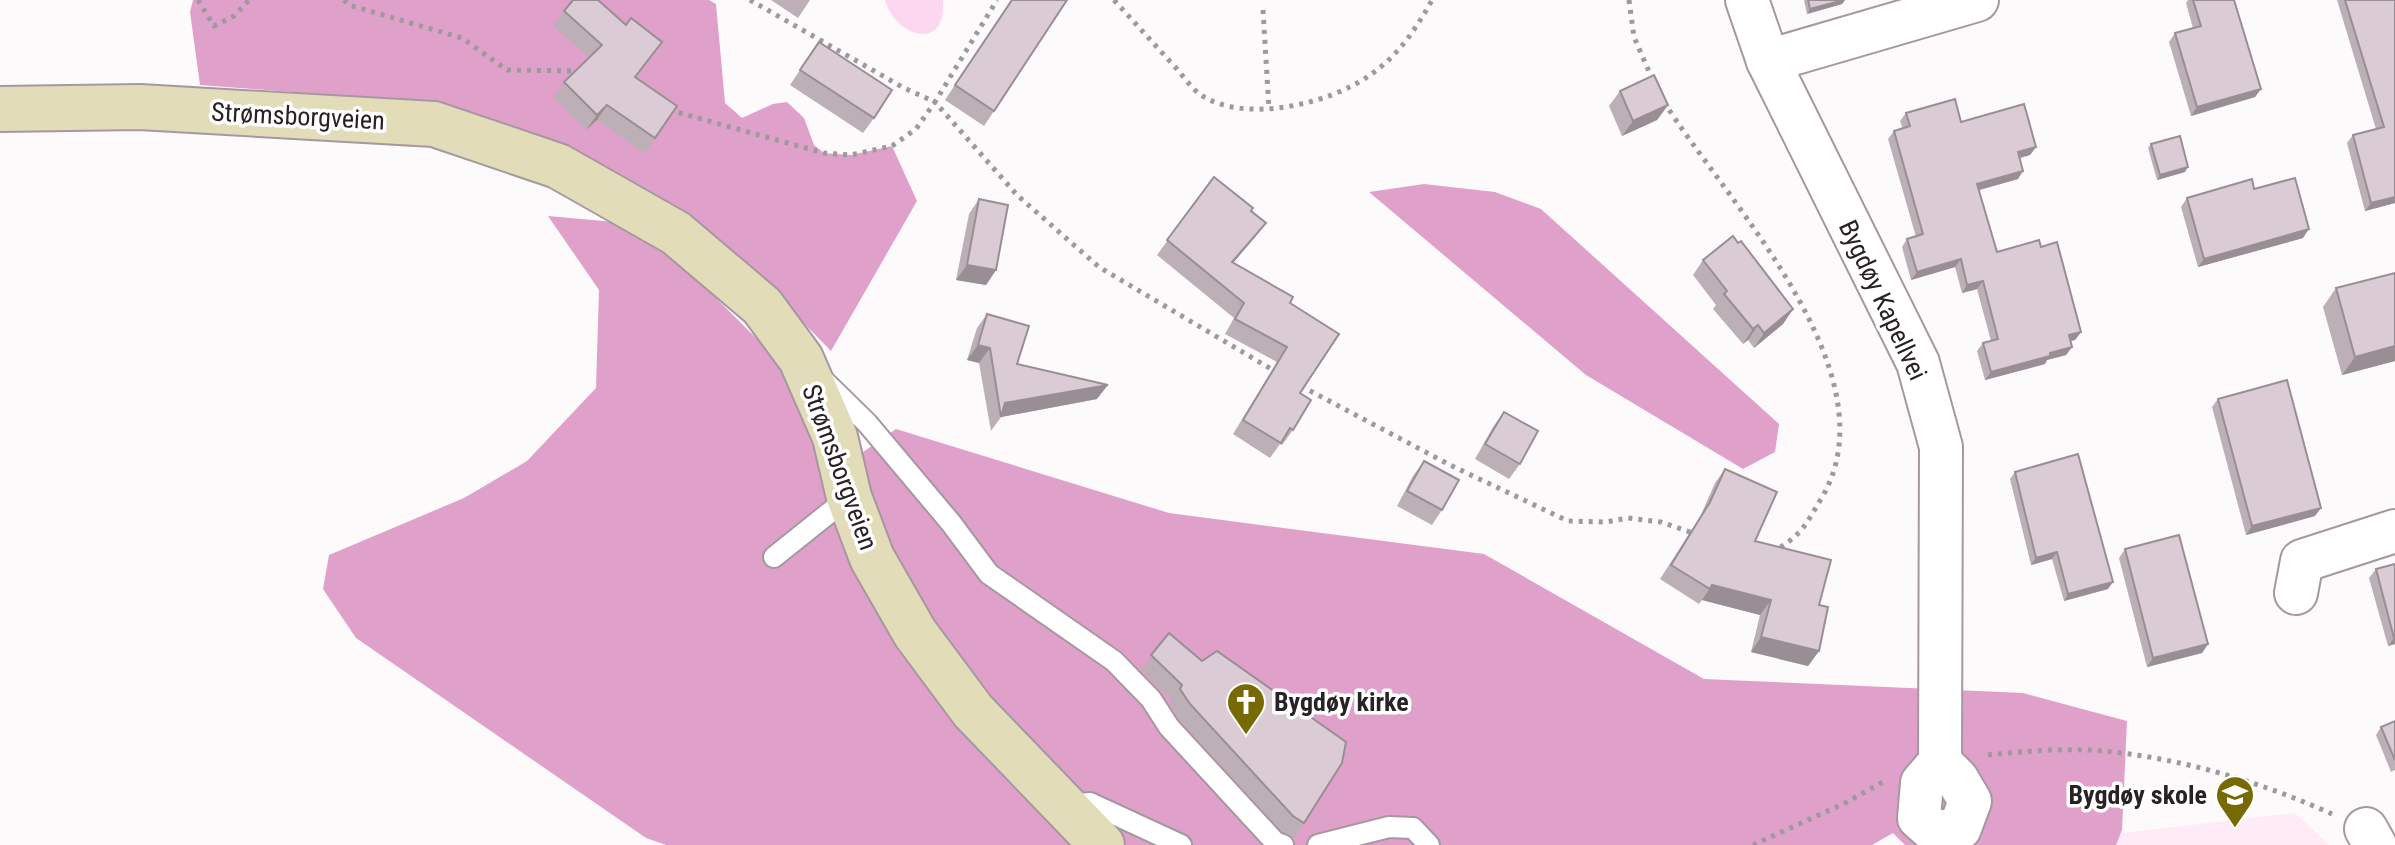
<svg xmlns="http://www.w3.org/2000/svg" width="2395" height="845" font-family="'Roboto Condensed',sans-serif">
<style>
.built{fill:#feebf6}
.green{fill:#fdd7ef}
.forest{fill:#dfa1c9}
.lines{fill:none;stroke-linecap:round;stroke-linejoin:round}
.lane-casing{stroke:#a697a0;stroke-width:24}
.street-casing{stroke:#a697a0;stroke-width:46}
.secondary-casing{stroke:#a697a0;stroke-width:48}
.path{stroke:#9d999c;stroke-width:5;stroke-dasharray:4 6;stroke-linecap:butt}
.lane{stroke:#fff;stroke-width:20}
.street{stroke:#fff;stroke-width:42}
.secondary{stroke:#e2dcb9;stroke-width:44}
.wall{fill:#bcafb6}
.shaded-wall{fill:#998e94}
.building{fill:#dbcbd4;stroke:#998e94;stroke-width:2}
.labels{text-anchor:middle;stroke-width:7;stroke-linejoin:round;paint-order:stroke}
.street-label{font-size:26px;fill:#282226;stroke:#fff}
.poi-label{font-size:26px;font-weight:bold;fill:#282226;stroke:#fff;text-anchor:start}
</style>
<rect width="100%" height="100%" fill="#fdfafc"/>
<polygon class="built" points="2295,813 2329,845 2020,845"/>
<path class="green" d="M 885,0 L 943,0 C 947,53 895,37 885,0 Z"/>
<g class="forest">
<polygon points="193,0 709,0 716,4 725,103 742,118 773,104 787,102 804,118 814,145 824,153 851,155 892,146 917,201 831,351 733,251 635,183 563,152 371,98 200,85 190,12"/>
<polygon points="1424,184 1495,192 1541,209 1779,424 1775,452 1743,469 1586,375 1369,192"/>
<polygon points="548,216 626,223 670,252 776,358 833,473 896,429 1169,513 1484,554 1704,679 2023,693 2127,721 2122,830 2116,845 1905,845 1893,833 1872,845 666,845 646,838 356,638 323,589 329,555 464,498 527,461 596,388 599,290"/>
</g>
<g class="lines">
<defs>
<g id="lane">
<polyline points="823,380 867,423 951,523 989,574 1114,661 1151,699 1169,727 1275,842 1283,845"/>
<polyline points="774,557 849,497"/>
<polyline points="1070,805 1090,803 1181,845"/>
<polyline points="1318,845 1389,827 1413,828 1429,845"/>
</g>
<g id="street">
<polyline points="1747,0 1768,61 1918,363 1941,447 1940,762 1922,783 1919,818 1936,833 1960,828 1970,801 1957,779 1940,762"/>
<polyline points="1768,61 1977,0"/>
<polyline points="2296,593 2302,561 2395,531"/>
<polyline points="2366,829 2375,845"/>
</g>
<polyline id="secondary" points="0,109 140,107 434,124 558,166 676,233 762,306 801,359 835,437 849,497 872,558 915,633 973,711 1102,845"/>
</defs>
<use href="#lane" class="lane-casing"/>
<use href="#street" class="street-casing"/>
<use href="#secondary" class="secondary-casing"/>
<g class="path">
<polyline points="198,0 214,26 234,16 249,0"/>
<polyline points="344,0 349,5 462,38 507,70 580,71"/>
<polyline points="750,0 904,88 935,102 997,0"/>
<path d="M 1114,0 C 1135,23 1155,45 1176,68 C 1184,77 1192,89 1201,95 C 1244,124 1330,104 1370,75 C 1398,56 1416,29 1432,0"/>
<polyline points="1629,0 1634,37 1654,83"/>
<polyline points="1263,10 1269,109"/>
<path d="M 1664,102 C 1727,202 1896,375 1821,499 C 1806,524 1803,533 1778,549"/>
<polyline points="669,110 824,153 851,155 892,146 916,129 935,102 1017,195 1099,267 1278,373"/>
<polyline points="1301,386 1450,465 1568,521 1606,522 1628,518 1661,522 1696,534"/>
<path d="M 1988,755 C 2026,751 2065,748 2103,751 C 2181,758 2261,782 2332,814"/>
<polyline points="1753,845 1845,803 1883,782"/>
</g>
<use href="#lane" class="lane"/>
<use href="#street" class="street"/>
<use href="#secondary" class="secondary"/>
</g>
<g class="wall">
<polygon points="771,0 810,0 798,18"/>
<polygon points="1011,0 994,111 984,126 945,100"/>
<polygon points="1804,0 1845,0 1842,4 1807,14"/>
<polygon points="2188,0 2234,0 2261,89 2255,97 2191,116 2169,42 2175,33 2193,28 2186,3"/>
<polygon points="2337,0 2395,0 2395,203 2365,211 2347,143 2353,135 2376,129"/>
<polygon points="564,11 652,57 636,77 677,106 645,153 597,120 586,130 554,97 564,82 589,57 553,26"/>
<polygon points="819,42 874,118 863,133 790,85"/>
<polygon points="1620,91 1668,105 1657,120 1622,136 1609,106"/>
<polygon points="1906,113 1961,122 2036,147 2030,155 2020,158 2018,179 1979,190 1997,252 2041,247 2081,332 2075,340 2070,341 2072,347 2066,355 2047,360 2045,364 1985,380 1977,351 1983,343 1991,341 1977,289 1962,293 1955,267 1911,280 1902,247 1907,239 1916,237 1888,139 1894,131 1903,129 1900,121"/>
<polygon points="2151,144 2185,172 2157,180 2148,148"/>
<polygon points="1214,177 1266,223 1255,237 1233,263 1290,303 1300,393 1293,430 1282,445 1280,444 1270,458 1233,434 1277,362 1225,334 1234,318 1157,255"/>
<polygon points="2254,189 2303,238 2198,267 2181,207 2187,198"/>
<polygon points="979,199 996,270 986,285 956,280 969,214"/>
<polygon points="1703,260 1793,309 1783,324 1754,348 1748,340 1743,344 1713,309 1716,305 1693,275"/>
<polygon points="2336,288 2395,361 2342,375 2323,307"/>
<polygon points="987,314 1017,364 1097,399 1001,417 991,431 979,363 967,360 977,328"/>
<polygon points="2218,399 2315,516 2246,535 2212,407"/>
<polygon points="1504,412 1520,464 1509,479 1475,459 1493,427"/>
<polygon points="1424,461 1442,510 1432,525 1397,506 1413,476"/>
<polygon points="1725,469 1755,541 1819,605 1819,651 1808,666 1751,652 1760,615 1702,600 1699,604 1660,579 1700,517 1715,483"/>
<polygon points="2015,472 2108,589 2064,601 2052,559 2031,565 2010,479"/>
<polygon points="2125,549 2208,644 2202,653 2147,667 2119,558"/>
<polygon points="2395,564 2395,644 2388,646 2369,578 2376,569"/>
<polygon points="1169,633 1304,823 1294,838 1282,831 1179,719 1170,704 1172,700 1141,670"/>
<polygon points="2395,721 2395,770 2391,772 2376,735 2381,727"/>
</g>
<g class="shaded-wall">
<polygon points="1845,0 1842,4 1807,14 1810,9"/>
<polygon points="2261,89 2255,97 2191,116 2197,107"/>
<polygon points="607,105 597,120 586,130 597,115"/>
<polygon points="1668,105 1657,120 1622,136 1633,121"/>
<polygon points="2036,147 2030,155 2012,160 2018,152"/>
<polygon points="2188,167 2185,172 2157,180 2160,175"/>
<polygon points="2023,171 2018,179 1972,192 1977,184"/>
<polygon points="2395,197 2395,203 2365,211 2371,203"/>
<polygon points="1266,223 1255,237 1221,277 1232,262"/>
<polygon points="2309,229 2303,238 2198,267 2204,259"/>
<polygon points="1961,259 1955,267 1911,280 1917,272"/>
<polygon points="967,265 996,270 986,285 956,280"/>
<polygon points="1983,281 1977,289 1962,293 1967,285"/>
<polygon points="1793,309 1783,324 1754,348 1764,333"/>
<polygon points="1758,325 1748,340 1743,344 1753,329"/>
<polygon points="2081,332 2075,340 2063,343 2069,335"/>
<polygon points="978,345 990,348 979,363 967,360"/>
<polygon points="2395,346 2395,361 2342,375 2355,357"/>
<polygon points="2072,347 2066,355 2047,360 2045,364 1985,380 1991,372"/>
<polygon points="1108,385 1097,399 1001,417 1005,403"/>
<polygon points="2321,508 2315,516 2246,535 2252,526"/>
<polygon points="2057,552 2052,559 2031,565 2036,558"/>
<polygon points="2113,582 2108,589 2064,601 2068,594"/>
<polygon points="1712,585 1771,600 1760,615 1702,600"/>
<polygon points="1761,637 1819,651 1808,666 1751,652"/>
<polygon points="2395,637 2395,644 2388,646 2394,638"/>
<polygon points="2208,644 2202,653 2147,667 2153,658"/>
</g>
<g class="building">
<polygon points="573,0 598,0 626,25 631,18 662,42 635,77 677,106 655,138 607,105 597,115 564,82 602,45 564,11"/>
<polygon points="1012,0 1067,0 994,111 955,85"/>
<polygon points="1808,0 1844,0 1810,9"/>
<polygon points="2193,0 2234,0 2261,89 2197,107 2175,33 2201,26"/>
<polygon points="2345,0 2395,0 2395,197 2371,203 2353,135 2384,127"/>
<polygon points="819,42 892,90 874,118 800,70"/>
<polygon points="1654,75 1668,105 1633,121 1620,91"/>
<polygon points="1955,99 1961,122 2024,104 2036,147 2018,152 2023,171 1977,184 1997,252 2039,240 2041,247 2057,242 2081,332 2069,335 2072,347 2050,353 2050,356 1991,372 1983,343 1998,339 1983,281 1967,285 1961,259 1917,272 1907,239 1923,234 1894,131 1910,126 1906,113"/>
<polygon points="2180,136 2188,167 2160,175 2151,144"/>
<polygon points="1214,177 1253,208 1251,211 1266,223 1232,262 1293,297 1290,303 1339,334 1300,393 1311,400 1293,430 1290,428 1281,443 1243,420 1287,347 1235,319 1244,303 1167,240"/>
<polygon points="2295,178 2309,229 2204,259 2187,198 2252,179 2254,189"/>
<polygon points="979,199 1008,205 996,270 967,265"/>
<polygon points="1733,236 1738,243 1741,241 1793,309 1764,333 1758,325 1753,329 1724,294 1727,291 1703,260"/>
<polygon points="2395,273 2395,346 2355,357 2336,288"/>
<polygon points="987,314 1029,326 1017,364 1108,385 1005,403 1001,417 990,348 978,345"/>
<polygon points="2287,380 2321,508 2252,526 2218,399"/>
<polygon points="1504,412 1538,431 1520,464 1485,444"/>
<polygon points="2078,454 2113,582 2068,594 2057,552 2036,558 2015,472"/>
<polygon points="1424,461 1459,480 1442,510 1407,491"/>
<polygon points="1725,469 1777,492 1755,541 1831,560 1819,605 1828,607 1819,651 1761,637 1771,600 1712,585 1710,589 1671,565 1710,502"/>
<polygon points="2179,535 2208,644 2153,658 2125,549"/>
<polygon points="2395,564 2395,637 2394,638 2376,569"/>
<polygon points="1169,633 1202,661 1217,651 1346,742 1342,763 1304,823 1293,816 1190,704 1180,689 1182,685 1151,655"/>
<polygon points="2395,721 2395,760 2381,727"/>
</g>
<defs>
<symbol id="church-pin" viewBox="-11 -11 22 30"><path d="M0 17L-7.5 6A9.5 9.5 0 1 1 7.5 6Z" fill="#776a02" stroke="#fff"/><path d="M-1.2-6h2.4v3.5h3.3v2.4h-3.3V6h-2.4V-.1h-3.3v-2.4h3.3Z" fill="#fff"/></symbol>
<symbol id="school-pin" viewBox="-11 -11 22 30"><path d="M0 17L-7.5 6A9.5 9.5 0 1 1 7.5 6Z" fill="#776a02" stroke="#fff"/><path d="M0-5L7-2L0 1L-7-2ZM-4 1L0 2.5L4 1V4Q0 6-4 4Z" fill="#fff"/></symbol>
</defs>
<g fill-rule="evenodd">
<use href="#church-pin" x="1224" y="680" width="44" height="60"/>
<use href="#school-pin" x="2213" y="773" width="44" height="60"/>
</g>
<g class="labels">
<g class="street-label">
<text transform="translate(298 116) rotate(3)" y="9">Strømsborgveien</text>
<text transform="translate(1883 300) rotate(65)" y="9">Bygdøy Kapellvei</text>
<text transform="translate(840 467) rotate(70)" y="9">Strømsborgveien</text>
</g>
<g class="poi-label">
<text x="1274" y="711">Bygdøy kirke</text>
<text x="2207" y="804" text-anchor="end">Bygdøy skole</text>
</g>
</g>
</svg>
